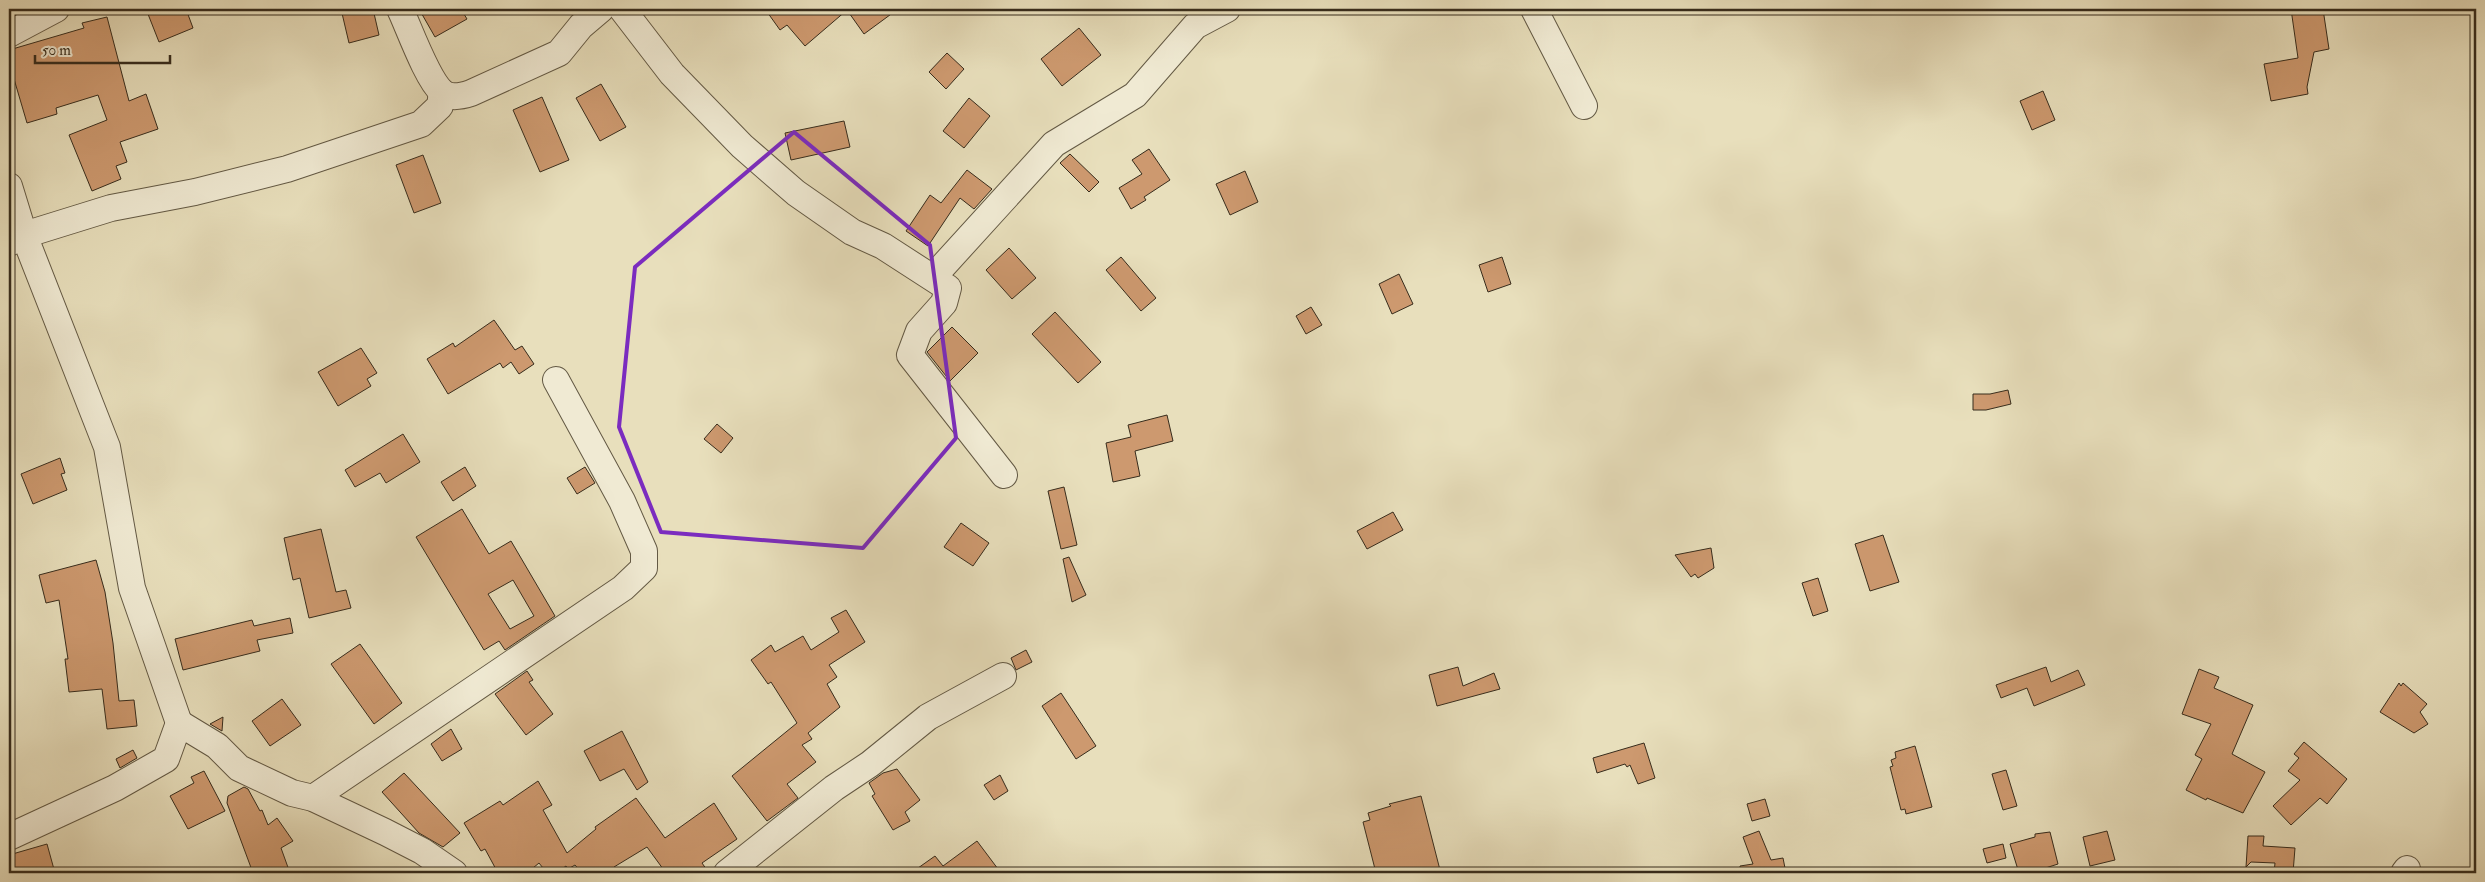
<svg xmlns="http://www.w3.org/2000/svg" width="2485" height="882" font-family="'IM FELL Double Pica',serif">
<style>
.building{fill:#cd996f;stroke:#372c1c;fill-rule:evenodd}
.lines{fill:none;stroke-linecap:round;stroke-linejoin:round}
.minor-casing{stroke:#635944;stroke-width:28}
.minor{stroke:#f0ead3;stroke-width:26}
.marked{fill:none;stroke:#7b2cbf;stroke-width:4;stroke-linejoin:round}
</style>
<rect width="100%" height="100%" fill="#e8dfbc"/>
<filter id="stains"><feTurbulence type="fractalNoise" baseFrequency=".004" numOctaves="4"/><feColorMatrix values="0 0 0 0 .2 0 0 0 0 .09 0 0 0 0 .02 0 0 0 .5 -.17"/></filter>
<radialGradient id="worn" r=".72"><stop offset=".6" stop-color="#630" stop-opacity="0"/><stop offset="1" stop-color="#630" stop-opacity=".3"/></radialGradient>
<g class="building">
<polygon points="146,9 186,9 193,28 159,42"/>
<polygon points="341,9 373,9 379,35 349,43"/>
<polygon points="419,9 461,9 467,19 435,37"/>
<polygon points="765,9 898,9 864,34 847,10 805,46 787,25 780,30"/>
<polygon points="2291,9 2323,9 2329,49 2314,52 2307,87 2308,94 2271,101 2264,64 2298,58"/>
<polygon points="107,17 129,101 146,94 158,129 120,142 127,162 116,166 121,179 92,191 69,135 107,120 98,95 56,108 57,114 27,123 9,62 9,50 84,28 82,23"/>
<polygon points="1079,28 1101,55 1062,86 1041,59"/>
<polygon points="947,53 964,69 946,89 929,72"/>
<polygon points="601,84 626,127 600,141 576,98"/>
<polygon points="2043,91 2055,120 2032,130 2020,101"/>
<polygon points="542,97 569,160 540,172 513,110"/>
<polygon points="969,98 990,116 964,148 943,131"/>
<polygon points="844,121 850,147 791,160 785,133"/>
<polygon points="1149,149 1170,180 1144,197 1146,200 1131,209 1119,188 1142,174 1132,160"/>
<polygon points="1070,154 1099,182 1089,192 1060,163"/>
<polygon points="423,155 441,203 414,213 396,165"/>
<polygon points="967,170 992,189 974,209 960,198 928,246 906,231 930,195 941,203"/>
<polygon points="1245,171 1258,202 1230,215 1216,184"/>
<polygon points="1009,248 1036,278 1012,299 986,270"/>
<polygon points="1121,257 1156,298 1141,311 1106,270"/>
<polygon points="1502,257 1511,284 1488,292 1479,265"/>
<polygon points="1399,274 1413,304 1392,314 1379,284"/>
<polygon points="1311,307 1322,325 1306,334 1296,316"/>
<polygon points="1055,312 1101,362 1078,383 1032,334"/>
<polygon points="494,320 515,350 522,346 534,364 519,374 511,362 503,368 500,363 448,394 427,359 453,343 455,347"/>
<polygon points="952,327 978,353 950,381 927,352"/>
<polygon points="361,348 377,373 367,379 371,386 338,406 318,372"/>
<polygon points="2008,390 2011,404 1986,410 1973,410 1973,394 1990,394"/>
<polygon points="1167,415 1173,441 1135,451 1140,476 1113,482 1106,443 1131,437 1128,425"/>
<polygon points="717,424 733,438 721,453 704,439"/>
<polygon points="403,434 420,462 386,483 380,473 355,487 345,470"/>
<polygon points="60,458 65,473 61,474 67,490 33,504 21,474"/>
<polygon points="465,467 476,486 453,501 441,482"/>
<polygon points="585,467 595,483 577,494 567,478"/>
<polygon points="1064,487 1077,545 1061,549 1048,491"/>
<path d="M 462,509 L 489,554 L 511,541 L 555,616 L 505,650 L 499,641 L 484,650 L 416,537 ZM 513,580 L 534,616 L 510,629 L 488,594 Z"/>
<polygon points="1393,512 1403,530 1367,549 1357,531"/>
<polygon points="961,523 989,543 973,566 944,547"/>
<polygon points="321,529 336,592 346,590 351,608 309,618 300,578 293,580 284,538"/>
<polygon points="1883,535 1899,582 1870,591 1855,544"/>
<polygon points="1711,548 1714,568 1698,578 1695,574 1691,577 1675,555"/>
<polygon points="1069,557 1086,595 1072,602 1063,559"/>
<polygon points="96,560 105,592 113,643 119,701 134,700 137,726 107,729 102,689 69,692 65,659 68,659 59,600 46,603 39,575"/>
<polygon points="1818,578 1828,611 1813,616 1802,583"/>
<polygon points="846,610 865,642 829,665 837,677 827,684 840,707 808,733 812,739 802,745 816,762 787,784 798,798 767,821 732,776 797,723 771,682 768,684 751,660 771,645 775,652 803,636 811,650 839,632 831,618"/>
<polygon points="290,618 293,633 257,640 260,651 183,670 175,639 252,620 254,626"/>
<polygon points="360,644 402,703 374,724 331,664"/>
<polygon points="1026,650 1032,662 1016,670 1011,658"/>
<polygon points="1458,667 1463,686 1494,673 1500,689 1437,706 1429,675"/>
<polygon points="2046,667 2051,682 2078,670 2085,685 2034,706 2027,688 2001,698 1996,685"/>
<polygon points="2199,669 2219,677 2214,688 2253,705 2232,754 2265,772 2243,813 2207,798 2206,800 2186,790 2202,759 2195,755 2211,724 2182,714"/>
<polygon points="527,671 533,680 529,682 553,714 526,735 495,694"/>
<polygon points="2399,683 2401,686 2403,683 2427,704 2420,712 2428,724 2414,733 2380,712"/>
<polygon points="1061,693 1096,746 1076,759 1042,706"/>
<polygon points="282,699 301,725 270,746 252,721"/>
<polygon points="223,717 222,731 210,724"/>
<polygon points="451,729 462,749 442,761 431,744"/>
<polygon points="622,731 648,782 637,790 624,769 600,781 584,751"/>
<polygon points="2304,742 2347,779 2327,804 2320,798 2291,825 2273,806 2300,780 2288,771 2299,758 2294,754"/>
<polygon points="1644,743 1655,778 1638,784 1630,765 1627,767 1625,764 1597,773 1593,758"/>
<polygon points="1915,746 1932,807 1906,814 1905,809 1901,810 1890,767 1893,766 1891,760 1896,758 1895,752"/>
<polygon points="133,750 137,758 120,768 116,759"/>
<polygon points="897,769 920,800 905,812 910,821 893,830 872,796 875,794 869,783 883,773"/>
<polygon points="2006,770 2017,806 2003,810 1992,774"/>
<polygon points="204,771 225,811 188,829 170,796 194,783 191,777"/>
<polygon points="404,773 460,833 443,847 419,833 382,792"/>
<polygon points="1000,775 1008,791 994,800 984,785"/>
<polygon points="538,781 552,805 543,810 567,853 596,829 595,827 636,798 665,838 714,803 737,839 702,863 709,873 666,873 647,847 614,867 618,873 582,873 575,865 568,869 566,866 556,873 547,873 539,863 527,873 498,873 485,849 481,851 464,823 500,801 503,805"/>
<polygon points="244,787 248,789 260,811 262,810 268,825 277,818 293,841 281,848 290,873 253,873 227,803 228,796"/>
<polygon points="1421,796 1440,870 1426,873 1376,873 1363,822 1370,820 1368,813 1391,806 1389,804"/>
<polygon points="1765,799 1770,816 1752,821 1747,804"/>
<polygon points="1759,831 1771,860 1783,858 1786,873 1740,873 1740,866 1753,864 1743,837"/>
<polygon points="2107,831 2115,860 2090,866 2083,837"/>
<polygon points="2050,832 2058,864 2030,873 2019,873 2010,844 2035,837 2035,834"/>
<polygon points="2248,836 2264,836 2263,846 2295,848 2293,873 2274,873 2275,863 2251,862 2246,867"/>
<polygon points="977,841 1001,873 911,873 935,856 943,866"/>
<polygon points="47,844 55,873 9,873 9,855"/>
<polygon points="2003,844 2006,858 1987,863 1983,849"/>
</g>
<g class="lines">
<defs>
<g id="minor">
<path d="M 400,9 C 409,28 427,79 442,92 C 450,99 462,96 471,93 L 559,53 L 581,26 L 601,9"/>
<polyline points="622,9 672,74 742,146 796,193 852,232 883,246 948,288 944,303 919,331 910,355 1004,475"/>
<polyline points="1534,9 1584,106"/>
<polyline points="9,34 56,9"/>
<polyline points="9,186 24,235 107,447 132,588 179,723"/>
<polyline points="9,243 24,235 111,208 195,192 287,169 421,124 440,106 442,92"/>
<polyline points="933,277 1054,144 1135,95 1195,26 1227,9"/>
<polyline points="313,798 623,588 644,568 644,551 622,501 556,380"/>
<polyline points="9,837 115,788 166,759 179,723 217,746 239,768 292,793 313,798 385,832 422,851 454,873"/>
<polyline points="727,873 834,788 870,764 928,717 1003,676"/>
<polyline points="2404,873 2407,869"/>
</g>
</defs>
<use href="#minor" class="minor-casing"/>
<use href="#minor" class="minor"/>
</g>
<path class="marked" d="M 794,132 L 930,245 L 956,438 L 863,548 L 661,532 L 619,427 L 635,267 Z"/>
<rect width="2485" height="882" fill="none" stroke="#e8dfbc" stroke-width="30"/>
<rect x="10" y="10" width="2465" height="862" fill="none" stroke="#372c1c" stroke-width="2.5"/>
<rect x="15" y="15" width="2455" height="852" fill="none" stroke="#372c1c"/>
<path d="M35 55v8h135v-8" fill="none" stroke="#372c1c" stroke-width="2.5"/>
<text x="42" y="55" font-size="15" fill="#372c1c" stroke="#f0ead3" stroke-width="4" paint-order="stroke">50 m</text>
<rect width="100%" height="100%" filter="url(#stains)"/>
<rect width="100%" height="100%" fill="url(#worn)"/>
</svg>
